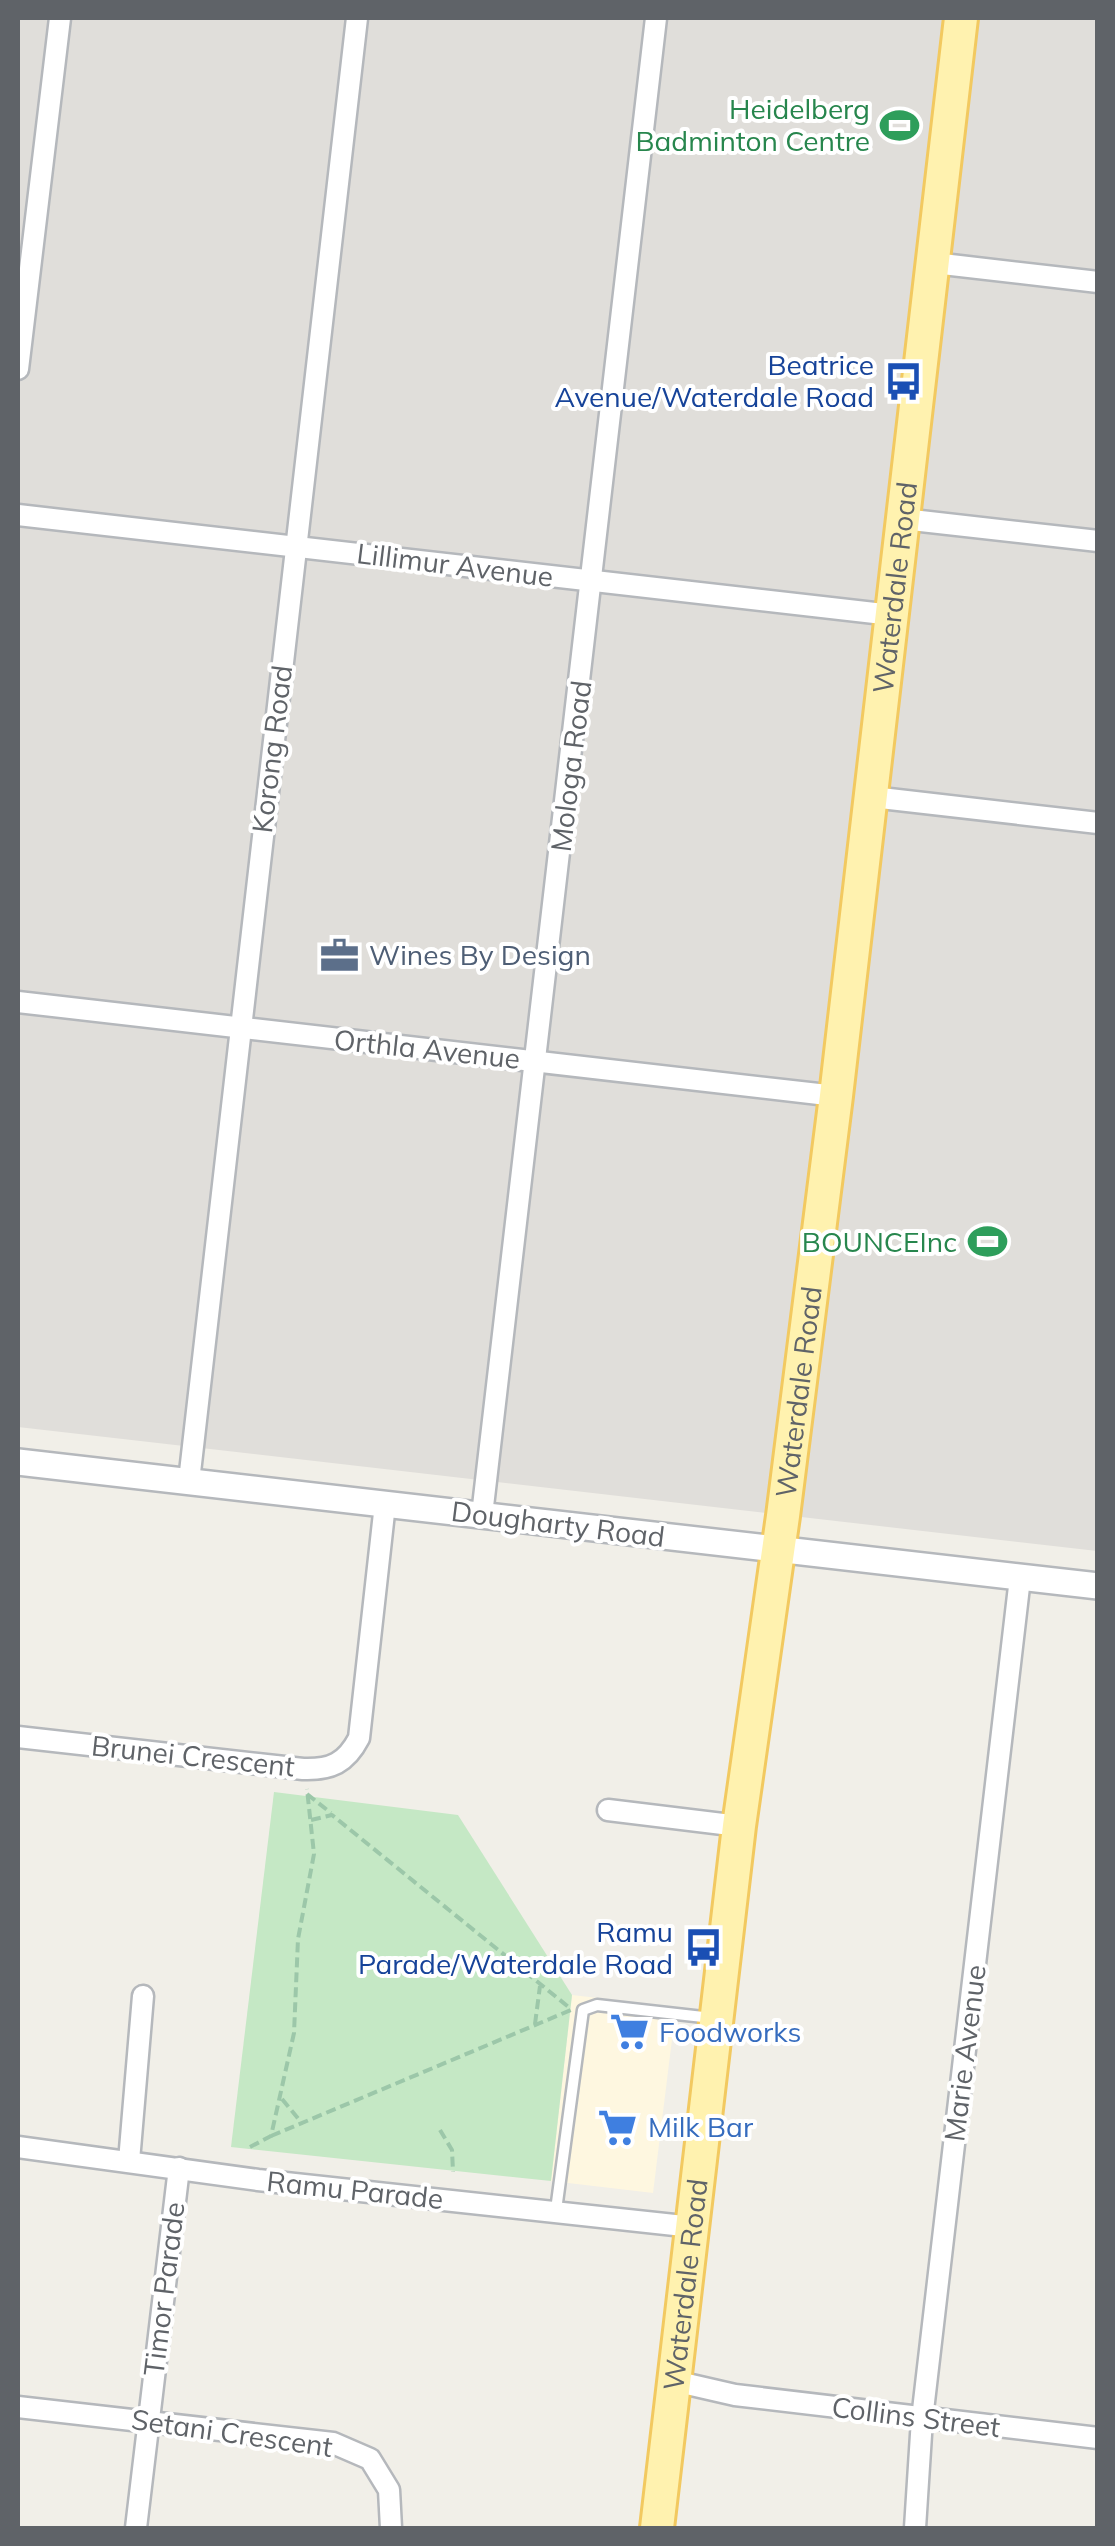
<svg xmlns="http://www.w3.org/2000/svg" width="1115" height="2546" font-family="Mulish,sans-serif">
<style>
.commercial{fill:#fef7e0}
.industrial{fill:#e0deda}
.green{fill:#c5e8c5}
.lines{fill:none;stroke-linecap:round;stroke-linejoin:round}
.service-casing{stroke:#b5b8bc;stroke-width:15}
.minor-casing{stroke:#b5b8bc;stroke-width:25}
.tertiary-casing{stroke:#b5b8bc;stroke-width:30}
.primary-casing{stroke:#f2c960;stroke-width:38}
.path{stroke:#9cc7a9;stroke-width:4;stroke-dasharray:10 5;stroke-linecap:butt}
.service{stroke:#fff;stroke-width:10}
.minor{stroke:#fff;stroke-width:20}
.tertiary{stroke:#fff;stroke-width:25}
.primary{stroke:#fff2af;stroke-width:32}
.labels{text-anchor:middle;stroke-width:8;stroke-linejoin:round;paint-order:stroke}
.leisure-label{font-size:28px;fill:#27864d;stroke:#fff;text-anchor:end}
.transit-label{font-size:28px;fill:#164399;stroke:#fff;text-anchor:end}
.street-label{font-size:28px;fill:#5f6368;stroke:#fff}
.service-label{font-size:28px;fill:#4e5e75;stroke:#fff;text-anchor:start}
.shop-label{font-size:28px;fill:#366cbe;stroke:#fff;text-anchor:start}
</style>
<rect width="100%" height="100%" fill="#f1efe8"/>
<polygon class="commercial" points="572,1995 676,2007 653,2193 551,2181"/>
<polygon class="industrial" points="18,18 1097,18 1097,1551 18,1427"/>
<polygon class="green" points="274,1792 458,1815 572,1995 551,2181 231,2147"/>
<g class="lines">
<defs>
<polyline id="service" points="556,2210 583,2010 597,2005 712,2018"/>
<g id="minor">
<polyline points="934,263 1098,282"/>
<polyline points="18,369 60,18"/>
<polyline points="18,515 892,615"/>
<polyline points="903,519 1098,541"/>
<polyline points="872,797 1098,823"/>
<polyline points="18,1002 836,1096"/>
<polyline points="189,1481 357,18"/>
<polyline points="482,1515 656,18"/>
<path d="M 18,1737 L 303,1769 C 331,1770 346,1763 359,1738 L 385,1504"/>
<polyline points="608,1810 739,1826"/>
<polyline points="18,2147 258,2180 693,2227"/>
<polyline points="129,2161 143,1996"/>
<polyline points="674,2381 735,2395 1098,2438"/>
<polyline points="18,2407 333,2443 370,2459 389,2490 391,2528"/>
<polyline points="136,2528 179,2168"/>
<polyline points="915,2528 922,2419 1020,1578"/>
</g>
<polyline id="tertiary" points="18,1462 1098,1586"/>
<g id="primary">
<path id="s1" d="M 657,2528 L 739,1826 L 783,1516 L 836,1096 L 961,18"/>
</g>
</defs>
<use href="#service" class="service-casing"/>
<use href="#minor" class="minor-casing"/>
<use href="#tertiary" class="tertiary-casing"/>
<use href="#primary" class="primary-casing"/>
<g class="path">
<polyline points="307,1794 331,1813"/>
<polyline points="311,1820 332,1815 571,2009"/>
<polyline points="535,2024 540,1986"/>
<polyline points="282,2099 301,2122"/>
<polyline points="440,2130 452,2150 453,2172"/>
<polyline points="271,2136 571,2010"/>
<polyline points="250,2147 271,2136 294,2033 298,1939 314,1854 307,1789"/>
</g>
<use href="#service" class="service"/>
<use href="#minor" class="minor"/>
<use href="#tertiary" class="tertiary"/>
<use href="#primary" class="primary"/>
</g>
<defs>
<symbol id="stadium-bare" viewBox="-9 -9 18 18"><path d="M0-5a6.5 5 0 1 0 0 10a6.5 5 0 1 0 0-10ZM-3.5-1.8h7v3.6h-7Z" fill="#2e9e5b" stroke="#fff" stroke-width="2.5" paint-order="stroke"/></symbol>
<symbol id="bus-bare" viewBox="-9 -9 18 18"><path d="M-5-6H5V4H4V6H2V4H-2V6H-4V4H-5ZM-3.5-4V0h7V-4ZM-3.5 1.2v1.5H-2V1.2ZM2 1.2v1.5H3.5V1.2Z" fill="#1a4fb4" stroke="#fff" stroke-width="2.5" paint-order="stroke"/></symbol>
<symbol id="office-bare" viewBox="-9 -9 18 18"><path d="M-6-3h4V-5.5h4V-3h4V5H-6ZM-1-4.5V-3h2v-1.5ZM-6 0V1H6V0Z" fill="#5c6f8a" stroke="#fff" stroke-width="2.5" paint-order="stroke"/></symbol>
<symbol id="supermarket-bare" viewBox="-9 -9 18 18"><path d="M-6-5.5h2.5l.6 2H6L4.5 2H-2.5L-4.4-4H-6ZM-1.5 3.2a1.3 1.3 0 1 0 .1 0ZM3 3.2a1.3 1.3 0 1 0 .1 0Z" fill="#3f7fe0" stroke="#fff" stroke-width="2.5" paint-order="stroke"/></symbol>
</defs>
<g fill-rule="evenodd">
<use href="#stadium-bare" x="872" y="98" width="55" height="55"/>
<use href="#bus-bare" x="876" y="354" width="55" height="55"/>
<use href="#office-bare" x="312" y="928" width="55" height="55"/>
<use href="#stadium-bare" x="960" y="1214" width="55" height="55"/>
<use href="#bus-bare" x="676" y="1920" width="55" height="55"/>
<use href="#supermarket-bare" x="602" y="2004" width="55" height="55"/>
<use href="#supermarket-bare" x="590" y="2100" width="55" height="55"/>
</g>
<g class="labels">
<g class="leisure-label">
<text x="870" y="119">Heidelberg<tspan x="870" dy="32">Badminton Centre</tspan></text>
<text x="957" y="1252">BOUNCEInc</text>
</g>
<g class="transit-label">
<text x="874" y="375">Beatrice<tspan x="874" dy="32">Avenue/Waterdale Road</tspan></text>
<text x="673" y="1942">Ramu<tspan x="673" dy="32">Parade/Waterdale Road</tspan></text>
</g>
<g class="street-label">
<text transform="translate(455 565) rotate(7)" y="10">Lillimur Avenue</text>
<text dy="10" stroke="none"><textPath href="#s1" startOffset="1955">Waterdale Road</textPath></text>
<text transform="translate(272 749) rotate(-83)" y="10">Korong Road</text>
<text transform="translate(571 766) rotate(-83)" y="10">Mologa Road</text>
<text transform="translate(427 1049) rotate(6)" y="10">Orthla Avenue</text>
<text dy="10" stroke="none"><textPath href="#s1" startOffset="1145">Waterdale Road</textPath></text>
<text transform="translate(558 1524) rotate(7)" y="10">Dougharty Road</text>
<text transform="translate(193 1756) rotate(6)" y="10">Brunei Crescent</text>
<text transform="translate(965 2053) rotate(-83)" y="10">Marie Avenue</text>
<text transform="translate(355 2190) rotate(6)" y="10">Ramu Parade</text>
<text dy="10" stroke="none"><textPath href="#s1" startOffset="245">Waterdale Road</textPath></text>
<text transform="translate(164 2289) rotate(-83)" y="10">Timor Parade</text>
<text transform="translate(916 2417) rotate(7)" y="10">Collins Street</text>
<text transform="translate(232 2433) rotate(8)" y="10">Setani Crescent</text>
</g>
<g class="service-label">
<text x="369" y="965">Wines By Design</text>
</g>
<g class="shop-label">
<text x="659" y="2042">Foodworks</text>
<text x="648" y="2137">Milk Bar</text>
</g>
</g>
<rect width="1115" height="2546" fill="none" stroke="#5f6368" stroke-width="40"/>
</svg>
